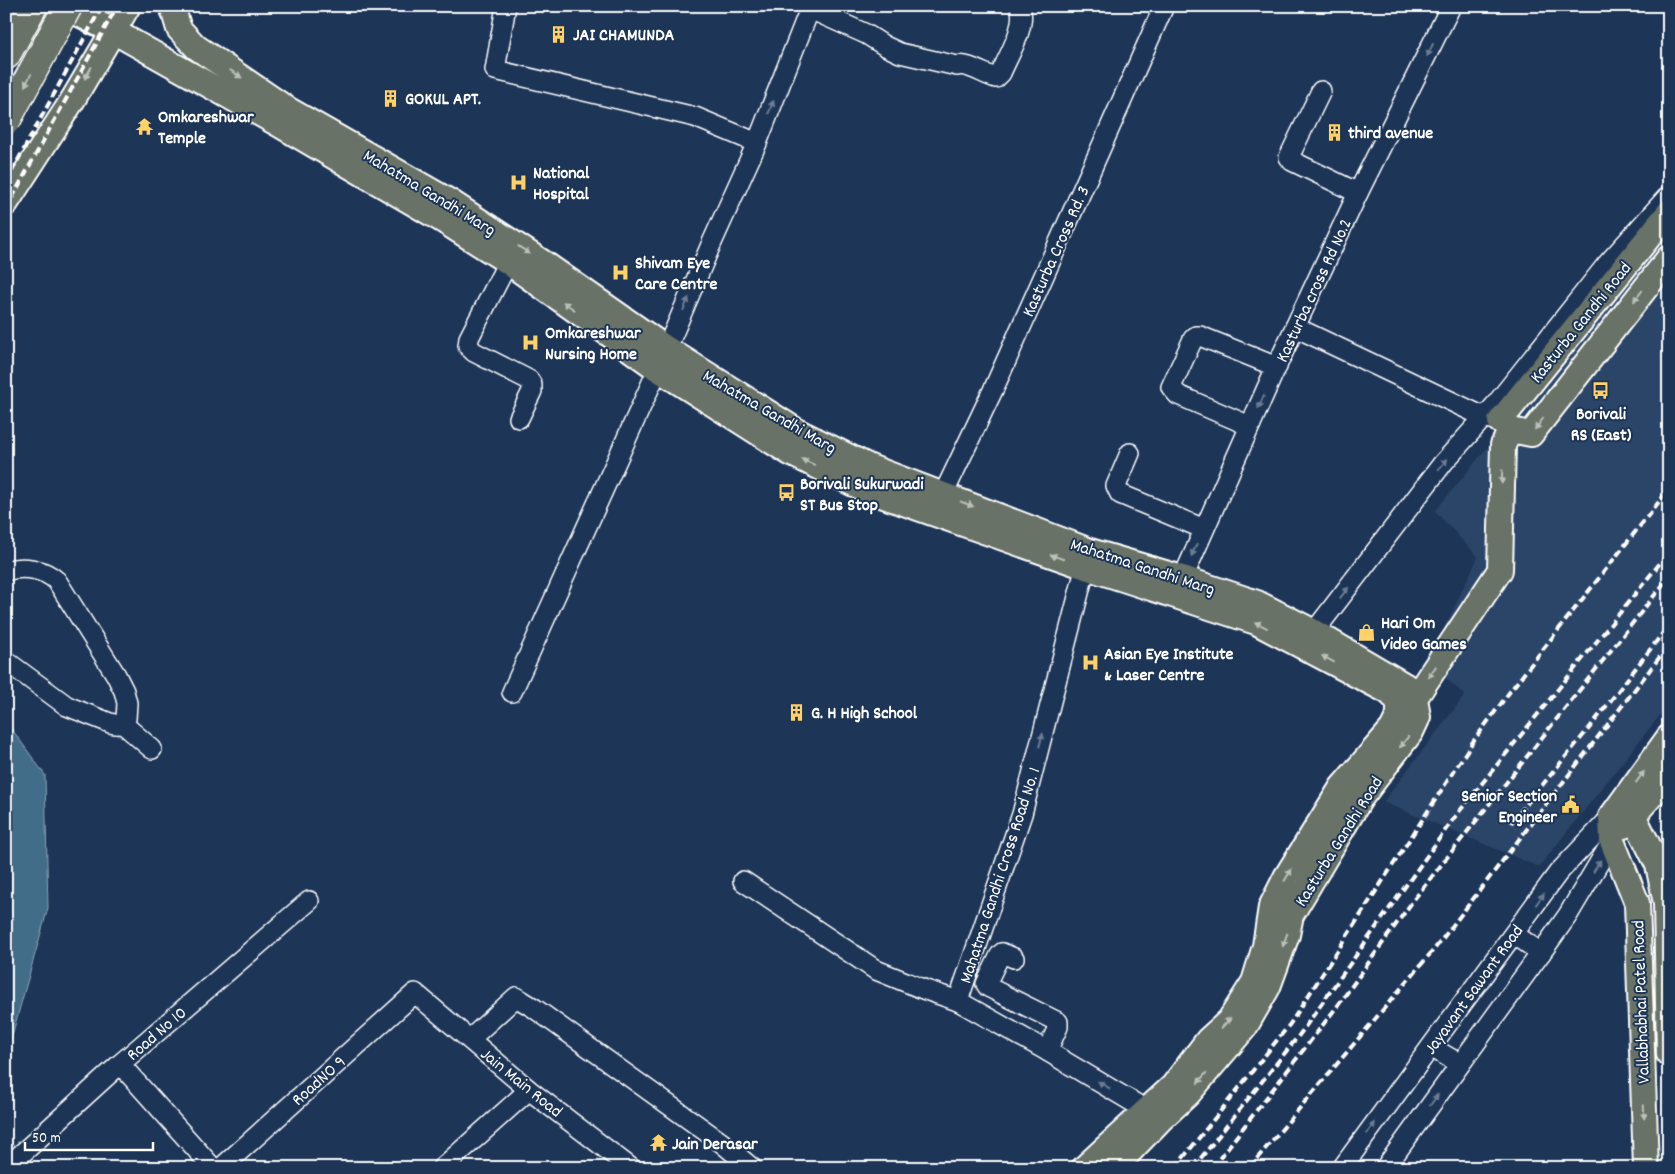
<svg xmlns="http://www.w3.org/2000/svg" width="1675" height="1174" font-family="Dekko,sans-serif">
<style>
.built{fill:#2c4468}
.water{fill:#426d89;stroke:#8ea7b8}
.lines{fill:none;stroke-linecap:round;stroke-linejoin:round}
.minor-casing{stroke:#fff;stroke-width:22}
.major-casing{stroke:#fff;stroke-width:28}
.highway-casing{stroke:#fff;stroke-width:31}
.minor{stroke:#1d3557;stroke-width:19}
.major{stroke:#697266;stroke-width:24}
.highway{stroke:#697266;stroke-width:28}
.rail{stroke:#fff;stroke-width:4;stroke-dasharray:8 4;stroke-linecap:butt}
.highway-bridge-casing{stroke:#fff;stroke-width:31;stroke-linecap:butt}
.highway-bridge{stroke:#697266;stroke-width:28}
.oneway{fill:#6c7c92}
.oneway2{fill:#bcc0ba}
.labels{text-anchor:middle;stroke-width:4;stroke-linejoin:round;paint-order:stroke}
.poi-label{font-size:18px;font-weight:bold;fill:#fff;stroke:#1d3557;text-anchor:start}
.street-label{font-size:18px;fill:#fff;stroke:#1d3557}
</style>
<rect width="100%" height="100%" fill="#1d3557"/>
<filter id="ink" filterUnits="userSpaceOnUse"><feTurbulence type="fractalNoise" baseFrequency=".02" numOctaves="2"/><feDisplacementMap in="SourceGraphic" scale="10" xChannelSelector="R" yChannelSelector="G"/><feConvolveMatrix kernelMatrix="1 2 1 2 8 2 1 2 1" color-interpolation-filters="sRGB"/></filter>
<g filter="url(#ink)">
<polygon class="built" points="1669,227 1669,704 1539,867 1383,802 1465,695 1428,663 1478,557 1435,511"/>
<polygon class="water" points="6,721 45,775 48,908 6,1057"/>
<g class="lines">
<defs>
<g id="minor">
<polyline points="506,6 495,70 695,117 757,143"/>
<path d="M 810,9 L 866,34 L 885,46 L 900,53 L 957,66 C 969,63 984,75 996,78 L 1001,73 C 1009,54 1027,26 1020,6"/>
<polyline points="1321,91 1289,157 1292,161 1358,193"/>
<polyline points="508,262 469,338 468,346 474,352 529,380 532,385 532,391 519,418"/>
<polyline points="1295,327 1484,417 1494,420"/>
<polyline points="1250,426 1178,395 1171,387 1193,339 1196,336 1200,336 1277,367"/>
<polyline points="1130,453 1116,486 1120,494 1204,529"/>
<polyline points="940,507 943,495 994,388 1164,6"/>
<polyline points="1089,554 1022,814 958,1001 1047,1051 1158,1117"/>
<path d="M 6,571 C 23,565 44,569 57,581 L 116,675 L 124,691 L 127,703 L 126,719 C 121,725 118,725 110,723 L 67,706 L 6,661"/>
<polyline points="1178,589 1273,374 1358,193 1451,6"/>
<polyline points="1307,643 1314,632 1443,463 1496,404 1607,264 1669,195"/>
<polyline points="512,692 658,369 710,247 757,143 811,6"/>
<polyline points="122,723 152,749"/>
<polyline points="743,881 876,970 923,989 958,1001"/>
<polyline points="1514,934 1541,953"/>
<polyline points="1014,958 1002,953 1000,955 986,984 988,987 1058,1022 1058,1027 1047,1051"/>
<polyline points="470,1039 516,997 534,1008 722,1143 752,1168"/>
<polyline points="1431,1047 1460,1064"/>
<polyline points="120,1064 213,1168"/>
<polyline points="6,1168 120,1064 309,901"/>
<polyline points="221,1168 415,993 529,1090 631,1168"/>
<polyline points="442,1168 529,1090"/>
<polyline points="1342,1168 1558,873 1611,817"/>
<polyline points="1385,1168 1551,939 1568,915 1612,841"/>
</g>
<g id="major">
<polyline points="63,6 113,31 280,125 442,220 508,262 658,369 790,453 864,489 1086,567 1256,622 1389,692 1399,702"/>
<polyline points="174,6 173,9 179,29 196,47 287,109 452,203 548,266 667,349 797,431 870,467 1090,551 1182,578 1257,603 1314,632 1406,686 1415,698"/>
<polyline points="6,203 72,101 128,6"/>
<polyline points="1669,212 1500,421 1511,430 1531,434 1669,258"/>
<polyline points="1633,815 1658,865 1666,903 1669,1054"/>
<polyline points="1611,817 1612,841 1637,903 1646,1168"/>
<polyline points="1611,817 1669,737"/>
<polyline points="1624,826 1669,776"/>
<polyline points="1084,1168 1173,1086 1208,1040 1229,1021 1254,982 1265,946 1271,907 1286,877 1342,787 1392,729 1399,715 1399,702"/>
<polyline points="1114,1168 1161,1119 1188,1094 1245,1027 1268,987 1287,935 1291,915 1360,799 1411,732 1418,717 1415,698 1500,570 1503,445 1511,430"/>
</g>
<polyline id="highway" points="6,55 33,6"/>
</defs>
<use href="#minor" class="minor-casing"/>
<use href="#major" class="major-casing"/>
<use href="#highway" class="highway-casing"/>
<use href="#minor" class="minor"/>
<use href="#major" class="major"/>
<use href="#highway" class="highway"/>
<g class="rail">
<polyline points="6,182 102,6"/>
<polyline points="6,209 117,6"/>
<polyline points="1511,823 1591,726 1669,625"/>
<polyline points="1175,1168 1290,1024 1472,743 1511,690 1669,489"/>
<polyline points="1193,1168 1300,1034 1454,818 1669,552"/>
<polyline points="1212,1168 1339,1004 1415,898 1669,577"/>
<polyline points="1249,1168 1436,947 1669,645"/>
</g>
<defs>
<polyline id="highway-bridge" points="6,121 68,6"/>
</defs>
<use href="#highway-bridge" class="highway-bridge-casing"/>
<use href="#highway-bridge" class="highway-bridge"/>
</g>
<defs><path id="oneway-solid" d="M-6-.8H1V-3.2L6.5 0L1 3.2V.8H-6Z" transform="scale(1.25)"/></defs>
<g class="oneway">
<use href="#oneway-solid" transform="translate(1430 50) rotate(116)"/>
<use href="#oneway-solid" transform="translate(771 107) rotate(-69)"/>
<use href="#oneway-solid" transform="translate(686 304) rotate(-67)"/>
<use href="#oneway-solid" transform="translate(1261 402) rotate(114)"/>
<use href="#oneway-solid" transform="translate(1443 464) rotate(-51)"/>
<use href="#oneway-solid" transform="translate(1194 550) rotate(114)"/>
<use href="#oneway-solid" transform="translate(1344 593) rotate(-52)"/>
<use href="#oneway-solid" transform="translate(1041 740) rotate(-75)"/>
<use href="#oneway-solid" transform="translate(1597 866) rotate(-59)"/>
<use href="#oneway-solid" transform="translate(1540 899) rotate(-54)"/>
<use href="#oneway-solid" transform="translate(1104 1085) rotate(-149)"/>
<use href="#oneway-solid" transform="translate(1434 1100) rotate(-54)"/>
<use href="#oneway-solid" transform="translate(1371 1128) rotate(-54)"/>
</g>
<g class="oneway2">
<use href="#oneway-solid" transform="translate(88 73) rotate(120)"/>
<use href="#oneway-solid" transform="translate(236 74) rotate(34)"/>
<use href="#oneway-solid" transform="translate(28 80) rotate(118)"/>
<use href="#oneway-solid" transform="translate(524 250) rotate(33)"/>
<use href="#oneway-solid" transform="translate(1638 296) rotate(128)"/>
<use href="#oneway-solid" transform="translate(569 306) rotate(-145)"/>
<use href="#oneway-solid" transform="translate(1539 424) rotate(127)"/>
<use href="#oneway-solid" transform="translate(808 462) rotate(-155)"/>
<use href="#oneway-solid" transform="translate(1502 477) rotate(92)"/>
<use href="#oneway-solid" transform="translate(967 504) rotate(21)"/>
<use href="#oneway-solid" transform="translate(1057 557) rotate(-161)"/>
<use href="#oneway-solid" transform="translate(1261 625) rotate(-154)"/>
<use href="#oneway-solid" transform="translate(1328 659) rotate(-152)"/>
<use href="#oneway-solid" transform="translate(1432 672) rotate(124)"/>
<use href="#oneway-solid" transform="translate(1404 742) rotate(128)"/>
<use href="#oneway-solid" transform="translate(1640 777) rotate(-54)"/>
<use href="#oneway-solid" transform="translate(1288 875) rotate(-60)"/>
<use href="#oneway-solid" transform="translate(1285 940) rotate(109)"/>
<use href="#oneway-solid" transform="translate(1226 1023) rotate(-47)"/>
<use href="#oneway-solid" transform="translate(1202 1078) rotate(130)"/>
<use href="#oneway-solid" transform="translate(1644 1112) rotate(88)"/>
</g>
</g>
<defs>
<symbol id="building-bare" viewBox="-9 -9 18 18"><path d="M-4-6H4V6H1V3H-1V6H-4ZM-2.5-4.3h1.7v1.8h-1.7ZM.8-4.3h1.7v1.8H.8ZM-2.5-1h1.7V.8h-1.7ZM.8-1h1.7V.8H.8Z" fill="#ffd166" stroke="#1d3557" stroke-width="2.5" paint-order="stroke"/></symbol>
<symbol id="temple-bare" viewBox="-9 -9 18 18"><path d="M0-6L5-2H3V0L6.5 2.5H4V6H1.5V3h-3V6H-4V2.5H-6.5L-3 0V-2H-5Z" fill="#ffd166" stroke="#1d3557" stroke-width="2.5" paint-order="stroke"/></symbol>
<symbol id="hospital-bare" viewBox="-9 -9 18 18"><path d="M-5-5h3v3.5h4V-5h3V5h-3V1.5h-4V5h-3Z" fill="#ffd166" stroke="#1d3557" stroke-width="2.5" paint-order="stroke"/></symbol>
<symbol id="bus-bare" viewBox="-9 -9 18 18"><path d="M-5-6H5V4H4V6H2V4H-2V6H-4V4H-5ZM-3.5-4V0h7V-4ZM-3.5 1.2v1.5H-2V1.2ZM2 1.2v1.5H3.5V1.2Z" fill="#ffd166" stroke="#1d3557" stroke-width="2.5" paint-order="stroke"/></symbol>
<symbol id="shop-bare" viewBox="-9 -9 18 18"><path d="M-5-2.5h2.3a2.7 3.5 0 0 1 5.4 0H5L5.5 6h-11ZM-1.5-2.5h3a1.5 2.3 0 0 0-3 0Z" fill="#ffd166" stroke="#1d3557" stroke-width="2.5" paint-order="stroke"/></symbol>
<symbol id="civic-bare" viewBox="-9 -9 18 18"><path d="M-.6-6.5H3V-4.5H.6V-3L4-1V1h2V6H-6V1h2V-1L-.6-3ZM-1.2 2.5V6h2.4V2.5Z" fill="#ffd166" stroke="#1d3557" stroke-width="2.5" paint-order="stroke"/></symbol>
</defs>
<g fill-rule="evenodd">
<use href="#building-bare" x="546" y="22" width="25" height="25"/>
<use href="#building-bare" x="378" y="86" width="25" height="25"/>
<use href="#temple-bare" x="132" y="114" width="25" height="25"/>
<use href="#building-bare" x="1322" y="120" width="25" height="25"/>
<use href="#hospital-bare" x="506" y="170" width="25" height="25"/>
<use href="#hospital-bare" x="608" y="260" width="25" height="25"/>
<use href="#hospital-bare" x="518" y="330" width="25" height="25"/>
<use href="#bus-bare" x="1588" y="378" width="25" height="25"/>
<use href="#bus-bare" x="774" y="480" width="25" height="25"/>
<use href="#shop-bare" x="1354" y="620" width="25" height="25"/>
<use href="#hospital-bare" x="1078" y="650" width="25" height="25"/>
<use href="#building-bare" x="784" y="700" width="25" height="25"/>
<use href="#civic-bare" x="1558" y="792" width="25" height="25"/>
<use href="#temple-bare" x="646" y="1130" width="25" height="25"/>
</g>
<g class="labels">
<g class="poi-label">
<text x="573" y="40">JAI CHAMUNDA</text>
<text x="405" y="104">GOKUL APT.</text>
<text x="158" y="122">Omkareshwar<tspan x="158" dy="21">Temple</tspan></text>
<text x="1348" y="138">third avenue</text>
<text x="533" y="178">National<tspan x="533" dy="21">Hospital</tspan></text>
<text x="635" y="268">Shivam Eye<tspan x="635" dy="21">Care Centre</tspan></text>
<text x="545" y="338">Omkareshwar<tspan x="545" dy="21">Nursing Home</tspan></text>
<text x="1601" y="419" text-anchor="middle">Borivali<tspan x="1601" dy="21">RS (East)</tspan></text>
<text x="800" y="489">Borivali Sukurwadi<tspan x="800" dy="21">ST Bus Stop</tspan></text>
<text x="1381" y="628">Hari Om<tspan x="1381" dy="21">Video Games</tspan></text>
<text x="1104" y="659">Asian Eye Institute<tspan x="1104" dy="21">&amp; Laser Centre</tspan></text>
<text x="811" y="718">G. H High School</text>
<text x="1557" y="801" text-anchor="end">Senior Section<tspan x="1557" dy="21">Engineer</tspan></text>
<text x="672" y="1149">Jain Derasar</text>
</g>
<g class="street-label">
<text transform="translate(430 192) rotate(31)" y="6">Mahatma Gandhi Marg</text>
<text transform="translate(1055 251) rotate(-66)" y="6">Kasturba Cross Rd. 3</text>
<text transform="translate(1313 290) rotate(-65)" y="6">Kasturba cross Rd No.2</text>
<text transform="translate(1580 322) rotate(-51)" y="6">Kasturba Gandhi Road</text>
<text transform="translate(770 411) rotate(30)" y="6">Mahatma Gandhi Marg</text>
<text transform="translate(1143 566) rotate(18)" y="6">Mahatma Gandhi Marg</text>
<text transform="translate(1338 841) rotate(-58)" y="6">Kasturba Gandhi Road</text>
<text transform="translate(999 875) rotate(-72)" y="6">Mahatma Gandhi Cross Road No. 1</text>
<text transform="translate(1473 989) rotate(-54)" y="6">Jayavant Sawant Road</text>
<text transform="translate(1640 1002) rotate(-92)" y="6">Vallabhabhai Patel Road</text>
<text transform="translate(156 1033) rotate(-41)" y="6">Road No 10</text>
<text transform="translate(318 1080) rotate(-42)" y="6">RoadNO 9</text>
<text transform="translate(522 1082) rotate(39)" y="6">Jain Main Road</text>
</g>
</g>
<rect width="1675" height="1174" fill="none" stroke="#1d3557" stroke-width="25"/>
<rect x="12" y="12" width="1650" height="1149" fill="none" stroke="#fff" stroke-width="2" filter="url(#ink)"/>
<path d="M25 1142v8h128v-8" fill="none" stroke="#ffffff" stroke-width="2.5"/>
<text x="32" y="1142" font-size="15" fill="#ffffff" stroke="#1d3557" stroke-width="4" paint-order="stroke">50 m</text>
</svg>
